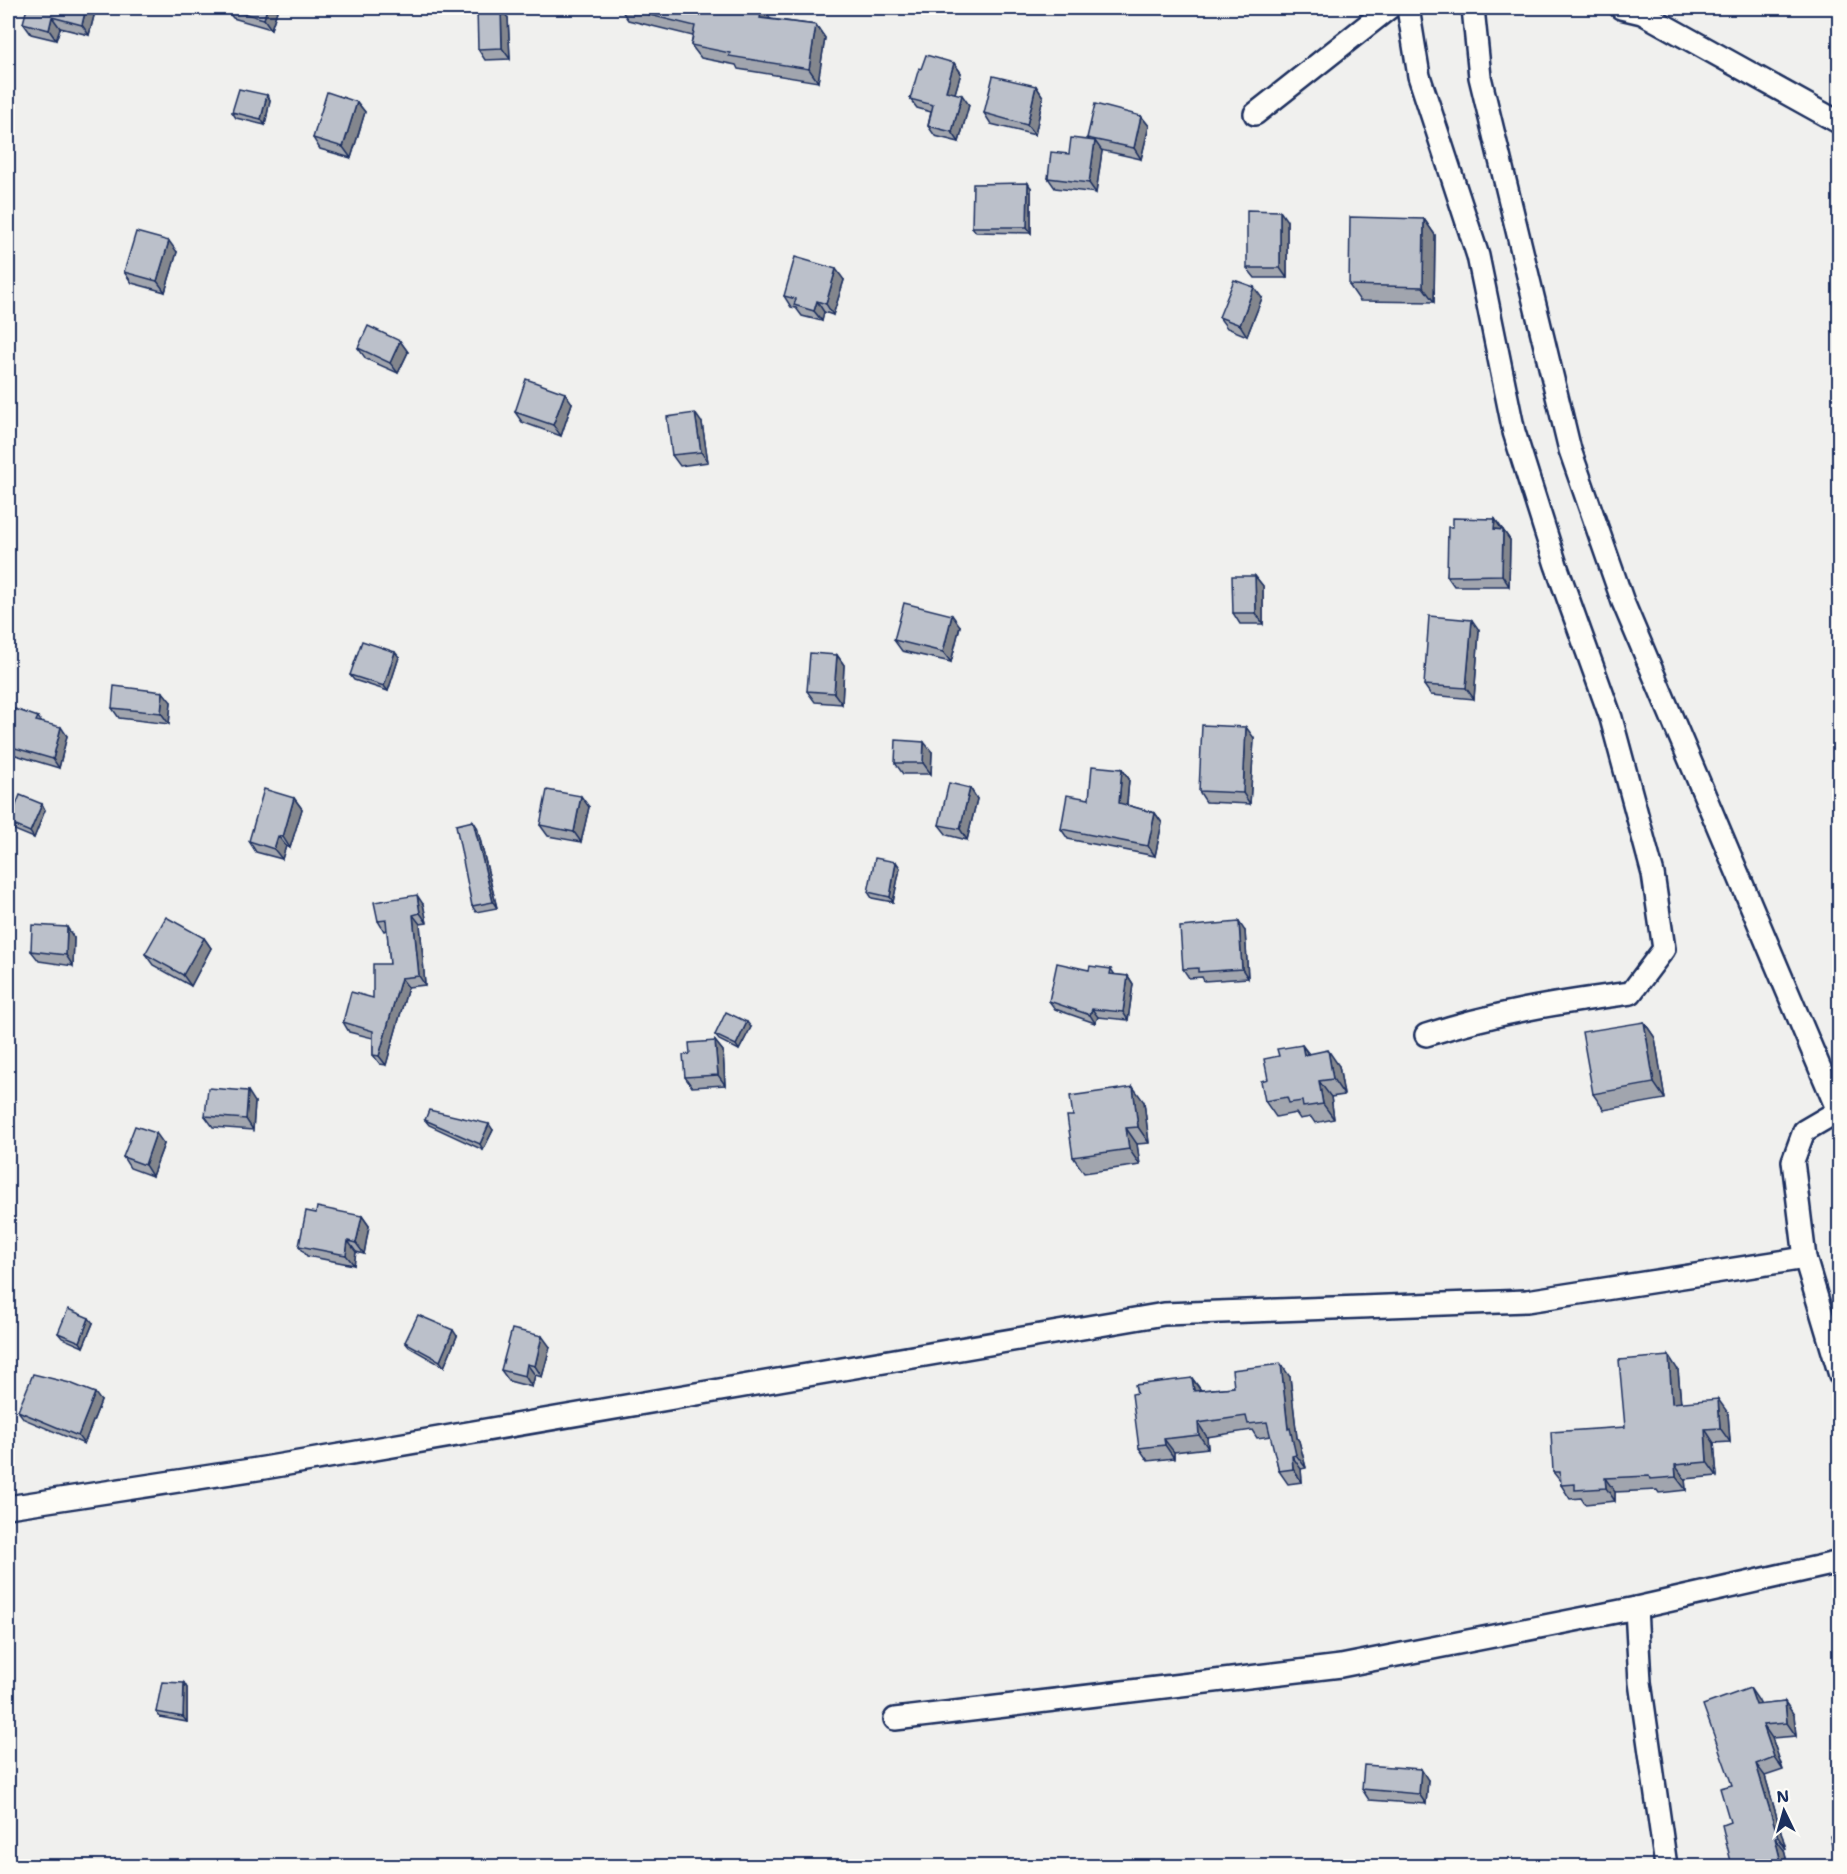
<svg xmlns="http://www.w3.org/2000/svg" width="1847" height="1874" font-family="'Shantell Sans',sans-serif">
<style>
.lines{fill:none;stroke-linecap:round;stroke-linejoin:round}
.minor-casing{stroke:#1b2f5e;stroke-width:26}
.minor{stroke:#fdfcf7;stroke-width:21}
.wall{fill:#a1a5ae;stroke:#1b2f5e;stroke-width:1.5}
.shaded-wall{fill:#83868d;stroke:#1b2f5e;stroke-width:1.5}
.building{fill:#bbc0ca;stroke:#1b2f5e;stroke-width:1.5}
</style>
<rect width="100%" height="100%" fill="#f0f0ee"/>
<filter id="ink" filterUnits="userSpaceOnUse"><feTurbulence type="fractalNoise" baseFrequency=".0167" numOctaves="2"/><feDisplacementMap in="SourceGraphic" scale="12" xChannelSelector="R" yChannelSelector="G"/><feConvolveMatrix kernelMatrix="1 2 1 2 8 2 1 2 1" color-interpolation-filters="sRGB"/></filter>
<g filter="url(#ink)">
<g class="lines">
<defs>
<g id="minor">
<path d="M 1408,8 L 1419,76 L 1478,256 L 1514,432 L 1556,565 L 1611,718 L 1653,874 L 1664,949 L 1631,993 C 1561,1002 1493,1013 1426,1035"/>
<polyline points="1473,8 1480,77 1570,450 1623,602 1838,1111"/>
<polyline points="1621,8 1642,13 1840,123"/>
<polyline points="1255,114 1389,8"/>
<polyline points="1840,1110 1804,1131 1793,1161 1805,1258 1840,1375"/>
<polyline points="8,1507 264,1468 1164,1314 1527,1301 1805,1258"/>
<polyline points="1636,1608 1640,1682 1666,1866"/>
<polyline points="895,1719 1341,1666 1636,1608 1840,1562"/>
</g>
</defs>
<use href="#minor" class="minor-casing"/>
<use href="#minor" class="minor"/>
</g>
<g class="wall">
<polygon points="96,8 89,35 60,28 56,40 31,34 23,23"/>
<polygon points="225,8 278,8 271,29 233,18"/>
<polygon points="620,8 763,8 771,19 816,25 825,38 818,82 738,69 736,65 701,58 691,45 693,36 628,20"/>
<polygon points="508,18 510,59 485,60 478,49"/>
<polygon points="954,63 961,73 955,93 969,105 959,142 935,136 928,126 931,112 917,108 910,99 921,69"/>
<polygon points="1036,86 1043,97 1035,135 991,124 984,113"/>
<polygon points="267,95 270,100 265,125 236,118 232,112"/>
<polygon points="357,102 365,112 351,158 320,149 313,138"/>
<polygon points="1141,116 1149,126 1141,159 1101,150 1102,151 1096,193 1055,188 1048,178 1069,154 1089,140 1087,138"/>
<polygon points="1031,188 1031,233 976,232 972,227"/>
<polygon points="1424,219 1435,235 1434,302 1360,301 1349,285"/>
<polygon points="1287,221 1287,278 1255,278 1247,268"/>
<polygon points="177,252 165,292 132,283 124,272"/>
<polygon points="844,280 833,315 824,312 822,321 802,316 796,308 791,307 784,296"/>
<polygon points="1262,298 1247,336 1227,328 1219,317"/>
<polygon points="400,341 408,352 398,373 366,359 358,348"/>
<polygon points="572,403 561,436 522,422 515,412"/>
<polygon points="702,423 708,462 680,466 672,455"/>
<polygon points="1495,519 1510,540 1509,586 1454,586 1447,576 1453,527"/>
<polygon points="1255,576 1263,586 1263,624 1240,624 1233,613"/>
<polygon points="960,626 951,662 902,651 894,640"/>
<polygon points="1479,630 1474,699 1431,695 1424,685"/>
<polygon points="837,655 844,665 842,704 815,702 807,691"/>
<polygon points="399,657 388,691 354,680 350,675"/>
<polygon points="171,702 169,724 119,718 112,708"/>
<polygon points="38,717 42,723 67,736 59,768 9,753 8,752 8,731"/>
<polygon points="1254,738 1250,804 1206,802 1199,791"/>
<polygon points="932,752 931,774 903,774 895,763"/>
<polygon points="1122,769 1129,779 1127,805 1155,813 1162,823 1155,856 1068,839 1061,829 1089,799"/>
<polygon points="970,788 977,799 967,840 947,835 939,825"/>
<polygon points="294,798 302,809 290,848 286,846 282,859 256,852 249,841"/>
<polygon points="42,804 45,810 34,838 12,829 9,823"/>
<polygon points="589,807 581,842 548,836 540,825"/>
<polygon points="473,821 477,827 497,908 476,912 472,906"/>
<polygon points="896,862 900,868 893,902 872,898 868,892"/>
<polygon points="423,904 427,923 420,924 425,985 408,987 386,1065 380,1064 373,1055 373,1038 349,1032 343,1022 373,998 390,964 387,930 384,931 378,921"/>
<polygon points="1245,931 1248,978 1204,981 1202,977 1189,978 1183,969"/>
<polygon points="74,938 73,966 39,961 31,951"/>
<polygon points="204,938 211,948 191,986 153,965 145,954"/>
<polygon points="1111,969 1115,975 1128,976 1133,984 1128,1020 1098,1017 1095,1023 1055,1009 1049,1001 1089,970"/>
<polygon points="1644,1022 1655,1038 1665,1099 1604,1110 1593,1094"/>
<polygon points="751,1027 739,1050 719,1040 715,1035"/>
<polygon points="715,1041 723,1051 725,1085 692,1087 685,1077 690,1054"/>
<polygon points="1302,1045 1309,1054 1339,1066 1344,1095 1331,1097 1334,1119 1315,1123 1311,1117 1300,1119 1296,1113 1276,1117 1265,1101 1268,1079 1279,1056"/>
<polygon points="255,1102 253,1130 213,1127 205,1116"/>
<polygon points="1144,1102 1149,1143 1137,1144 1140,1165 1084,1173 1073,1157"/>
<polygon points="425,1120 493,1130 483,1150 429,1125"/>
<polygon points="164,1144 152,1176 130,1168 123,1157"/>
<polygon points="316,1213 362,1216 369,1226 364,1254 356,1252 354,1265 307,1256 299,1246"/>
<polygon points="93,1323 83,1347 62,1338 58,1333"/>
<polygon points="457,1336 444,1367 409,1347 405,1342"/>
<polygon points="550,1347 542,1377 535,1375 532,1387 509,1381 501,1370"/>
<polygon points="1678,1370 1681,1403 1728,1413 1730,1442 1714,1443 1717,1476 1685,1479 1686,1490 1659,1493 1657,1490 1615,1492 1615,1501 1585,1504 1581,1498 1570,1499 1561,1485 1561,1482 1553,1472 1625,1427"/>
<polygon points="1290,1377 1297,1438 1299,1441 1306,1468 1301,1469 1302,1482 1288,1484 1279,1471 1271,1436 1257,1438 1252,1430 1207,1437 1208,1448 1174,1452 1174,1458 1148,1461 1139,1448 1137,1393 1192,1378 1201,1390 1234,1387"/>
<polygon points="101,1401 84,1444 24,1419 18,1411"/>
<polygon points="184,1683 187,1688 187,1722 160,1717 156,1712"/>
<polygon points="1759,1701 1760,1705 1785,1702 1794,1715 1796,1736 1772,1738 1783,1770 1765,1776 1786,1849 1784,1850 1788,1866 1732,1866 1730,1822 1732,1785"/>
<polygon points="1428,1780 1426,1804 1369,1800 1362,1789"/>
</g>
<g class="shaded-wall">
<polygon points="86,8 96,8 89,35 82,25"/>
<polygon points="267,8 278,8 271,29 264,19"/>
<polygon points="501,8 508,18 510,59 502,48"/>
<polygon points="762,8 763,8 771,19 760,18"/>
<polygon points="52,17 60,28 56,40 49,30"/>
<polygon points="816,25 825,38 818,82 809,69"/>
<polygon points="954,63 961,73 953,100 946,91"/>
<polygon points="1036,86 1043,97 1035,135 1027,125"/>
<polygon points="267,95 270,100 265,125 261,119"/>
<polygon points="962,95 969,105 959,142 952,132"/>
<polygon points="357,102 365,112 351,158 343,147"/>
<polygon points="1141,116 1149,126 1141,159 1134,148"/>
<polygon points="1095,141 1102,151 1096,193 1089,183"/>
<polygon points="1028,183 1031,188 1031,233 1027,227"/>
<polygon points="1280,211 1287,221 1287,278 1280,268"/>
<polygon points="1424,219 1435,235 1434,302 1423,287"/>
<polygon points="169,241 177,252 165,292 157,281"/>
<polygon points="836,269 844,280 833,315 826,304"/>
<polygon points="1254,287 1262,298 1247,336 1240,325"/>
<polygon points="817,301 824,312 822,321 814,311"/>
<polygon points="400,341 408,352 398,373 390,363"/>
<polygon points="565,393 572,403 561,436 553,425"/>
<polygon points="695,413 702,423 708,462 701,452"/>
<polygon points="1495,519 1502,530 1494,529"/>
<polygon points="1503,530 1510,540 1509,586 1502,575"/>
<polygon points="1255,576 1263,586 1263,624 1256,613"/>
<polygon points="952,615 960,626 951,662 943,652"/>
<polygon points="1472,620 1479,630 1474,699 1466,688"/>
<polygon points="395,652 399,657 388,691 384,686"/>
<polygon points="837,655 844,665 842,704 834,693"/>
<polygon points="163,692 171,702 169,724 161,713"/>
<polygon points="61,727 67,736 59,768 53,759"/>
<polygon points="1246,727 1254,738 1250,804 1243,793"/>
<polygon points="924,742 932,752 931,774 923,763"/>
<polygon points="1122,769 1129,779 1126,813 1119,803"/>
<polygon points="970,788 977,799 967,840 960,829"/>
<polygon points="581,796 589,807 581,842 574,832"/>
<polygon points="294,798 302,809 290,848 283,837"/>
<polygon points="42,804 45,810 34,838 30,832"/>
<polygon points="1155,813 1162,823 1155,856 1148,846"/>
<polygon points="473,821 477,827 497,908 493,902"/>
<polygon points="278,836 286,846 282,859 274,849"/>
<polygon points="896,862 900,868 893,902 890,897"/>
<polygon points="417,895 423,904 427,923 420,913"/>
<polygon points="413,915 420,924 425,985 419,976"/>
<polygon points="1239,922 1245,931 1248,978 1242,969"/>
<polygon points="67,927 74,938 73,966 66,955"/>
<polygon points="204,938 211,948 191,986 183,975"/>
<polygon points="1128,976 1133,984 1128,1020 1123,1012"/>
<polygon points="401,978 408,987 386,1065 379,1056"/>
<polygon points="1092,1009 1098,1017 1095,1023 1090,1015"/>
<polygon points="747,1022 751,1027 739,1050 736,1045"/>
<polygon points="1644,1022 1655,1038 1665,1099 1654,1083"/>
<polygon points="715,1041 723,1051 725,1085 718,1075"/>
<polygon points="1302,1045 1313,1061 1304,1055"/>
<polygon points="1328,1050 1339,1066 1344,1095 1333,1079"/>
<polygon points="1319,1081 1331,1097 1334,1119 1323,1104"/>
<polygon points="1133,1087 1144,1102 1149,1143 1138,1127"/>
<polygon points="248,1091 255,1102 253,1130 246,1119"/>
<polygon points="489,1124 493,1130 483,1150 480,1144"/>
<polygon points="1126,1128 1137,1144 1140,1165 1129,1149"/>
<polygon points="156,1133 164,1144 152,1176 145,1165"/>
<polygon points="362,1216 369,1226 364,1254 356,1243"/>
<polygon points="348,1241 356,1252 354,1265 346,1255"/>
<polygon points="89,1318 93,1323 83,1347 80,1342"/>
<polygon points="453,1330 457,1336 444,1367 440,1361"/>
<polygon points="542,1336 550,1347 542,1377 535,1366"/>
<polygon points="1669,1356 1678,1370 1682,1417 1672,1403"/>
<polygon points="527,1364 535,1375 532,1387 525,1376"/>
<polygon points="1281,1364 1290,1377 1297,1438 1299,1441 1306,1468 1296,1455 1288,1429"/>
<polygon points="1192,1378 1201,1391 1194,1391"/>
<polygon points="95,1393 101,1401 84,1444 78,1436"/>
<polygon points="1718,1399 1728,1413 1730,1442 1720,1428"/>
<polygon points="1198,1423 1207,1437 1208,1448 1199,1435"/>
<polygon points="1705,1429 1714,1443 1717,1476 1707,1462"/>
<polygon points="1164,1439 1174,1452 1174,1458 1165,1445"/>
<polygon points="1292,1456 1301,1469 1302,1482 1293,1469"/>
<polygon points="1675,1465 1685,1479 1686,1490 1676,1477"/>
<polygon points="1605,1478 1615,1492 1615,1501 1606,1488"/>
<polygon points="184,1683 187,1688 187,1722 183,1717"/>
<polygon points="1750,1688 1759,1701 1765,1717 1756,1705"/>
<polygon points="1785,1702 1794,1715 1796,1736 1787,1723"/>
<polygon points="1763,1725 1772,1738 1783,1770 1774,1757"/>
<polygon points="1756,1764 1765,1776 1786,1849 1778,1837"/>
<polygon points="1421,1769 1428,1780 1426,1804 1419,1794"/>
<polygon points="1775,1838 1784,1850 1788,1866 1782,1866"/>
</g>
<g class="building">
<polygon points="27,8 86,8 82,25 52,17 49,30 23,23"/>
<polygon points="225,8 267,8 264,19"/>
<polygon points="477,8 501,8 502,48 478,49"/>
<polygon points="621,8 762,8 760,18 816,25 809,69 729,56 730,53 691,45 695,26"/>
<polygon points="926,55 954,63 946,91 962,95 952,132 928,126 933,105 910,99 919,68 921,69"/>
<polygon points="993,76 1036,86 1027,125 984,113"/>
<polygon points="239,89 267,95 261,119 232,112"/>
<polygon points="327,92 357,102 343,147 313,138"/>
<polygon points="1095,104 1141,116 1134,148 1087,138"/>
<polygon points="1071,138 1095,141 1089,183 1048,178 1051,152 1069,154"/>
<polygon points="1028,183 1027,227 972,227 973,184"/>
<polygon points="1247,210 1280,211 1280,268 1247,268"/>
<polygon points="1350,217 1424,219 1423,287 1349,285"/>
<polygon points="136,232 169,241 157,281 124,272"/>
<polygon points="795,257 836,269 826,304 817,301 814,311 794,305 796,299 784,296"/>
<polygon points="1234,280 1254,287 1240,325 1219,317"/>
<polygon points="368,326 400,341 390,363 358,348"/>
<polygon points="526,379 565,393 553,425 515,412"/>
<polygon points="695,413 701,452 672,455 667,417"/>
<polygon points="1453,518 1495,519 1494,529 1503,530 1502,575 1447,576 1448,527 1453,527"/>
<polygon points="1232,576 1255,576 1256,613 1233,613"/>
<polygon points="904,603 952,615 943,652 894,640"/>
<polygon points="1429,616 1472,620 1466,688 1424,685"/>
<polygon points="362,641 395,652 384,686 350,675"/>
<polygon points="810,653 837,655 834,693 807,691"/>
<polygon points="114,686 163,692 161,713 112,708"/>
<polygon points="15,709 38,717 36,721 61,727 53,759 8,746 8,731"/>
<polygon points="1202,725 1246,727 1243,793 1199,791"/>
<polygon points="896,740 924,742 923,763 895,763"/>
<polygon points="1092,766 1122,769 1119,803 1155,813 1148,846 1061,829 1067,795 1089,799"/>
<polygon points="949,783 970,788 960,829 939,825"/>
<polygon points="264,789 294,798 283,837 278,836 274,849 249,841"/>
<polygon points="547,790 581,796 574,832 540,825"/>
<polygon points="20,795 42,804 30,832 9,823"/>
<polygon points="473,821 493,902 472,906 456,825"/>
<polygon points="875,858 896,862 890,897 868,892"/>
<polygon points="417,895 420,913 413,915 419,976 401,978 379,1056 373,1055 373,1031 343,1022 351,992 373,998 373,964 390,964 386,920 378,921 374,902"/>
<polygon points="166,917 204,938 183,975 145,954"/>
<polygon points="1239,922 1242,969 1198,972 1198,968 1183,969 1180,927"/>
<polygon points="32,925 67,927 66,955 31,951"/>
<polygon points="1057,963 1089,970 1090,966 1111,969 1110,974 1128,976 1123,1012 1092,1009 1090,1015 1049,1001"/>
<polygon points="726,1012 747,1022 736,1045 715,1035"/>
<polygon points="1644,1022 1654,1083 1593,1094 1582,1032"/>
<polygon points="715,1041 718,1075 685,1077 683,1055 690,1054 689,1043"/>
<polygon points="1302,1045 1304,1055 1328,1050 1333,1079 1319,1081 1323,1104 1303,1107 1302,1101 1289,1103 1287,1097 1265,1101 1261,1081 1268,1079 1264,1059 1279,1056 1277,1049"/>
<polygon points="1133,1087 1138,1127 1126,1128 1129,1149 1073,1157 1067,1116 1073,1116 1070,1096"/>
<polygon points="208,1088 248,1091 246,1119 205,1116"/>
<polygon points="429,1110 489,1124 480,1144 425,1120"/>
<polygon points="135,1126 156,1133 145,1165 123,1157"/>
<polygon points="317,1207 362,1216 356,1243 348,1241 346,1255 299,1246 306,1211 316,1213"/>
<polygon points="68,1309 89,1318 80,1342 58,1333"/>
<polygon points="418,1315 453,1330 440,1361 405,1342"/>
<polygon points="512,1329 542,1336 535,1366 527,1364 525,1376 501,1370"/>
<polygon points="1669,1356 1672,1403 1718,1399 1720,1428 1705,1429 1707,1462 1675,1465 1676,1477 1650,1479 1649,1476 1605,1478 1606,1488 1575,1490 1575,1484 1561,1485 1560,1472 1553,1472 1551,1432 1625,1427 1619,1360"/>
<polygon points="1281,1364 1288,1429 1290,1428 1296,1455 1292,1456 1293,1469 1279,1471 1267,1422 1248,1424 1246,1416 1198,1423 1199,1435 1164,1439 1165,1445 1139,1448 1132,1394 1137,1393 1135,1385 1192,1378 1194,1391 1234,1387 1232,1370"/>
<polygon points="33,1374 70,1383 95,1393 78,1436 18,1411"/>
<polygon points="162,1682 184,1683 183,1717 156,1712"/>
<polygon points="1750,1688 1756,1705 1785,1702 1787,1723 1763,1725 1774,1757 1756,1764 1778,1837 1775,1838 1782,1866 1732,1866 1722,1825 1730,1822 1720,1788 1732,1785 1703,1705"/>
<polygon points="1364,1765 1421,1769 1419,1794 1362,1789"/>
<polygon points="1839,1834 1839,1866 1837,1866 1830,1836"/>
</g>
</g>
<rect width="1847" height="1874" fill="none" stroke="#fdfcf7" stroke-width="30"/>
<rect x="15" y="15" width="1817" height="1844" fill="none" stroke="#1b2f5e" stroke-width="2" filter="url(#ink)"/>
<g transform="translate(1784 1811) rotate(355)" stroke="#fdfcf7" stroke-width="4.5" paint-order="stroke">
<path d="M0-4.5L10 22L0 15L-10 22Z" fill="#1b2f5e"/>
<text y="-9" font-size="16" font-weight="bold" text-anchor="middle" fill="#1b2f5e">N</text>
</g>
</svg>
